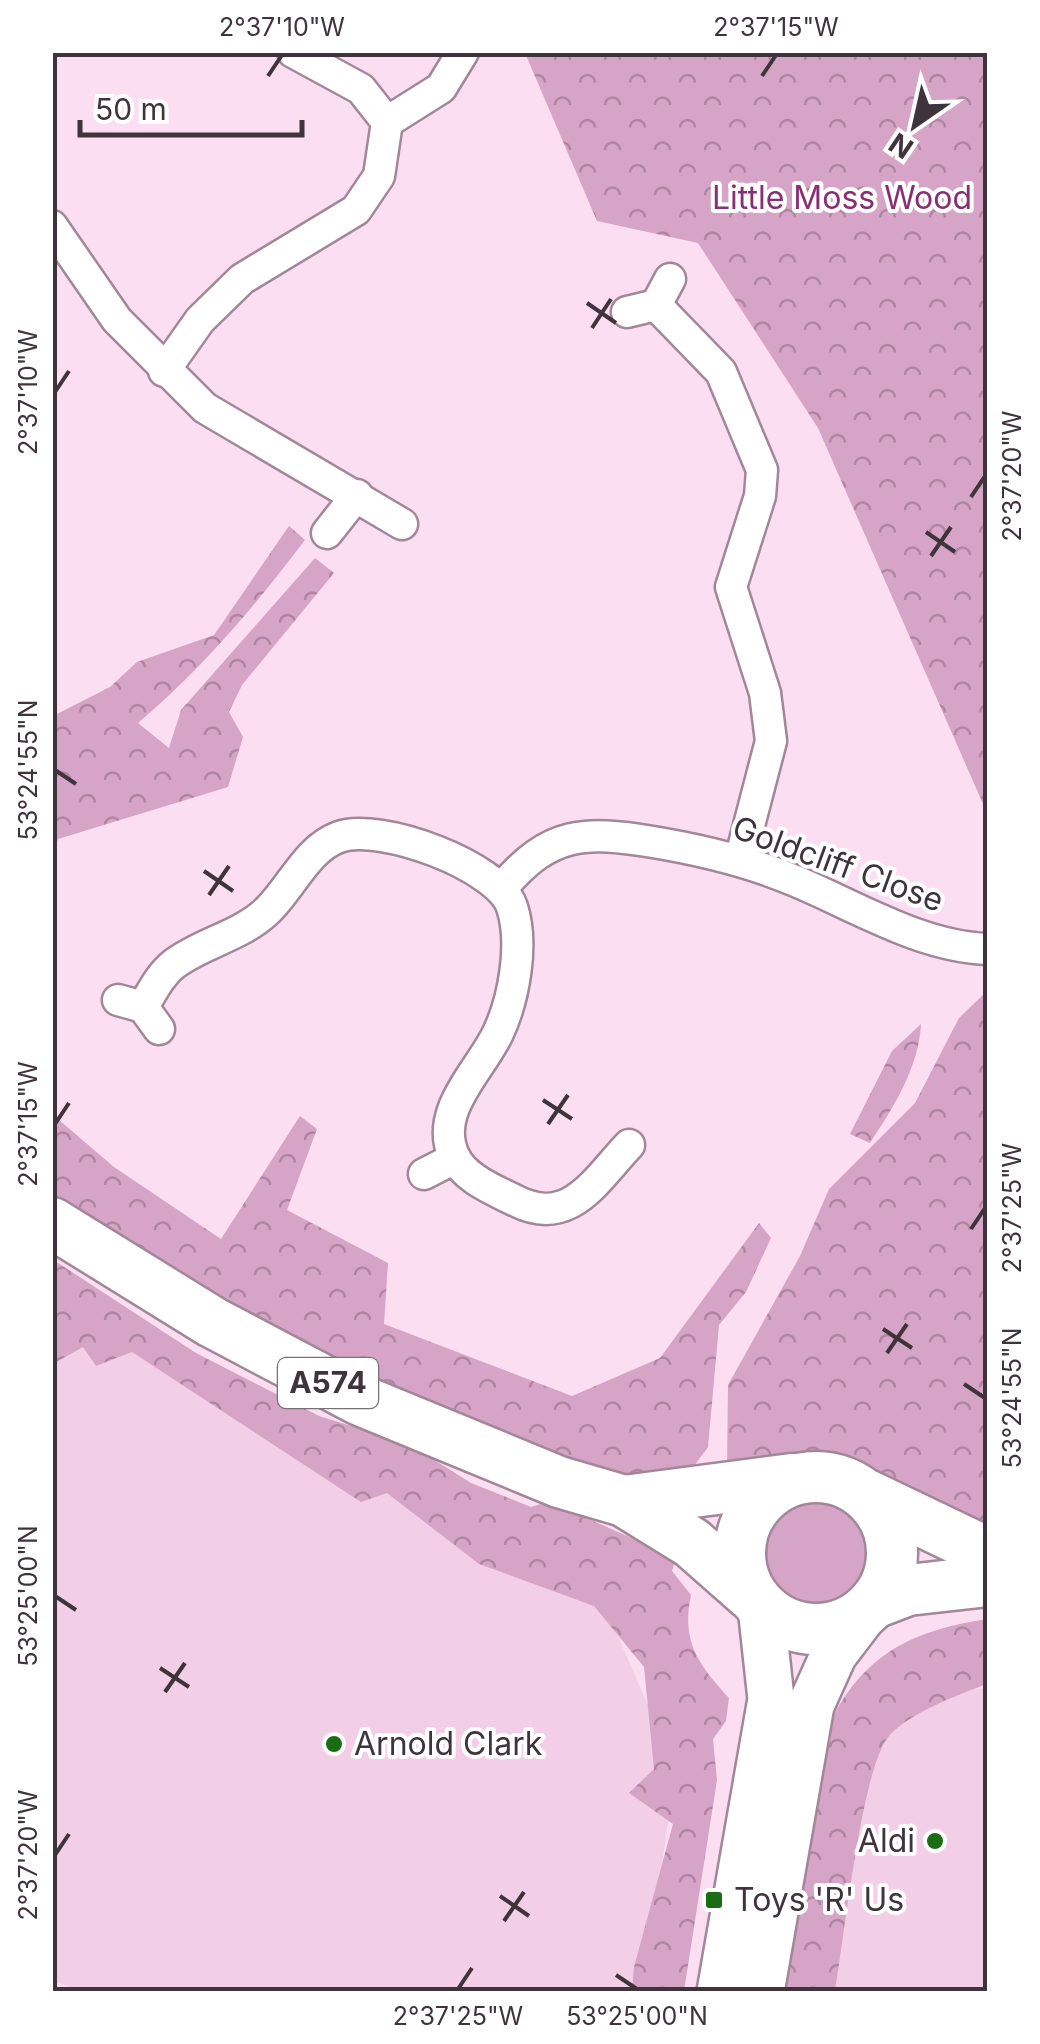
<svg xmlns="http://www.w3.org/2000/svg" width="1040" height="2044" font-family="Inter,sans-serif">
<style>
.built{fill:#f2cfe6}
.grass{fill:#d6a4c6}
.forest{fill:url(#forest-crowns)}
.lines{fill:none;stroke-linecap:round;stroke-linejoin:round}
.street-casing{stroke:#a28799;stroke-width:35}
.secondary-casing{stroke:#a28799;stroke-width:50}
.primary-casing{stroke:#a28799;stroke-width:55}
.street{stroke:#fff;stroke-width:30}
.secondary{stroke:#fff;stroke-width:45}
.primary{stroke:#fff;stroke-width:50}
.ticks{fill:none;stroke:#3f343c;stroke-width:4}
.poi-dot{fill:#1a6d13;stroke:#fff;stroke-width:4}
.labels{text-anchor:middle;stroke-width:8;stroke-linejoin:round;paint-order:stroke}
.shield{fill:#fff;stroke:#797176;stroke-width:2.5}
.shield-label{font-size:30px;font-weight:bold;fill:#3f343c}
.park-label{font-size:32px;fill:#882f73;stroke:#fff}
.street-label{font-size:32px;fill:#3f343c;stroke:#fff}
.poi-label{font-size:32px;fill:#3f343c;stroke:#fff;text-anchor:start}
.neatline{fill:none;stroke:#3f343c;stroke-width:4}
.ticks-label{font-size:25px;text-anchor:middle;fill:#3f343c}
</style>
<defs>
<pattern id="forest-crowns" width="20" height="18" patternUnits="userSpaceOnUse" patternTransform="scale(2.5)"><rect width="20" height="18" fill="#d6a4c6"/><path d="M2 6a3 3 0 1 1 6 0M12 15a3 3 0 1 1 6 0" fill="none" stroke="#af86a2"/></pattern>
</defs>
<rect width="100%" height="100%" fill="#fcdef2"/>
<g class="built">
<polygon points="60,1308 591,1574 676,1770 643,1991 86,1992 53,1981 53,1315"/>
<polygon points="987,1688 987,1991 805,1992 879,1724 953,1692"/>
</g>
<circle class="grass" cx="814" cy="1550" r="55"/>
<g class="forest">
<polygon points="525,53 987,53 987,813 818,428 698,243 597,221"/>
<path d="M 289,526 L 305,540 C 254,607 203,668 138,723 L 169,748 L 181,710 L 315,558 L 334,573 L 242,685 L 229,712 L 243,737 L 228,787 L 58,839 L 53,854 L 53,716 L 110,687 L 137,662 L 214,635 Z"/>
<path d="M 987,991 L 987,1532 C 925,1511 865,1460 798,1459 C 775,1459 750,1465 727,1468 L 728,1385 L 800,1256 L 829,1189 L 915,1103 L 959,1018 Z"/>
<path d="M 921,1024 C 919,1067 893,1108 870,1143 L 850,1134 L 892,1051 Z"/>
<polygon points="52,1114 114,1167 221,1239 300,1116 317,1129 287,1210 388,1263 384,1324 572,1396 660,1358 759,1223 771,1238 746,1292 719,1325 708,1447 689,1473 664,1480 611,1474 423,1407 165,1273 53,1196"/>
<path d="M 52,1259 L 196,1353 L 319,1416 L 409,1444 L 471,1483 L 531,1507 L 549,1501 L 676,1558 L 672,1571 L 691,1595 C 681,1641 698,1664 729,1698 L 726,1721 L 713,1739 L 717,1780 L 684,1991 L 632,1991 L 634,1967 L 673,1824 L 629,1793 L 654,1769 L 644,1667 L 594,1606 L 479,1564 L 387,1493 L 361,1502 L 132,1352 L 96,1366 L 83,1347 L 53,1364 Z"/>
<path d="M 987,1619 L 987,1684 C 960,1694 903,1715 886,1740 C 861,1778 844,1939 835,1991 L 781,1992 L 825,1733 C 859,1657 908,1631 987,1619 Z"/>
</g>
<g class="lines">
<defs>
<g id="street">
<polyline points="387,122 441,88 463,52"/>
<polyline points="52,226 117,320 205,408 402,524"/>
<polyline points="656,305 721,372 762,470 760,496 731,587 765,693 771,741 740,860"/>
<polyline points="627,312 656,305 670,279"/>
<polyline points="164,371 200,320 242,279 356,210 379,176 387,122 361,89 293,52"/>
<polyline points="327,533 357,495"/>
<path d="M 503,887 C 550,831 585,831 653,842 C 701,850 748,861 793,880 C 854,905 920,947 988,949"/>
<polyline points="118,1000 143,1007 159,1029"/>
<path d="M 143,1007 C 152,992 160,975 174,964 C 202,943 240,936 266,912 C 291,889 306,849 339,837 C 379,822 499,866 512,907 C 524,944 514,999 498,1033 C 481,1070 433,1111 454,1156 C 464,1178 494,1190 514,1200 C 569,1229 595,1181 629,1145"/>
<polyline points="424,1174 455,1158"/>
</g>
<g id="secondary">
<polyline points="720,1992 771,1699 761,1607"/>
<polyline points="761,1992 811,1705 834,1654 866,1612"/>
</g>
<g id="primary">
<polyline points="52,1223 212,1322 360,1400 559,1482 624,1501 692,1543 751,1595"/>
<circle cx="816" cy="1553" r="76"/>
<polyline points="867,1495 988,1553"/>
<polyline points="624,1501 792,1479"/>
<polyline points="874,1603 908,1590 988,1581"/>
</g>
</defs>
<use href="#street" class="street-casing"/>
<use href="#secondary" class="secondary-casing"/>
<use href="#primary" class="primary-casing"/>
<use href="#street" class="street"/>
<use href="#secondary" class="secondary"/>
<use href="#primary" class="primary"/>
</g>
<path class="ticks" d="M 268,76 L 282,55M 762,76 L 776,55M 587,303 L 616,323M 592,328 L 611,299M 55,392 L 69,371M 971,497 L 985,476M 926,532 L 955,552M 931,556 L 951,527M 55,770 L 76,784M 204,871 L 233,891M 209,895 L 229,866M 543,1100 L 572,1119M 55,1124 L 69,1103M 548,1124 L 568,1095M 971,1229 L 985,1208M 883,1329 L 912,1348M 887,1353 L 907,1324M 964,1384 L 985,1398M 55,1596 L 76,1610M 160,1668 L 189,1687M 165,1692 L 185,1663M 55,1855 L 69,1834M 500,1896 L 529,1916M 504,1921 L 524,1892M 616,1975 L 637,1989M 458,1989 L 472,1968"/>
<g class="poi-dot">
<circle cx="334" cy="1744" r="10"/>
<circle cx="935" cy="1841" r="10"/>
<rect x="704" y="1890" width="20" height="20" rx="5"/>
</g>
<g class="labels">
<rect class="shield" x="278" y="1358" width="100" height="50" rx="8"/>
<g class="shield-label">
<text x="328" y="1393">A574</text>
</g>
<g class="park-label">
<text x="842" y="209">Little Moss Wood</text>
</g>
<g class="street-label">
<text transform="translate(838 864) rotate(20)" y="11">Goldcliff Close</text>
</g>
<g class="poi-label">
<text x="354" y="1755">Arnold Clark</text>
<text x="915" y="1852" text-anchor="end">Aldi</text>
<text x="734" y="1911">Toys 'R' Us</text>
</g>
</g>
<rect width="1040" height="2044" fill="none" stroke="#ffffff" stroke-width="110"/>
<g transform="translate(915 125) rotate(214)" stroke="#ffffff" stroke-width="8" paint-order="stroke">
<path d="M0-8L18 38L0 25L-18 38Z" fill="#3f343c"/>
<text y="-15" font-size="28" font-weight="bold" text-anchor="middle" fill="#3f343c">N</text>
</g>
<path d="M80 120v15h222v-15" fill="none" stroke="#3f343c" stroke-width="5"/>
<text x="95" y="120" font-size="30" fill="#3f343c" stroke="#ffffff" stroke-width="8" paint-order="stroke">50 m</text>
<rect x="55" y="55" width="930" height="1934" class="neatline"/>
<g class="ticks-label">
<text x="282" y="36">2°37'10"W</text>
<text x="776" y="36">2°37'15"W</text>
<text transform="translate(28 392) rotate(-90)" y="9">2°37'10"W</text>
<text transform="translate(1012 476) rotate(-90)" y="9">2°37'20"W</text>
<text transform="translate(28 770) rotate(-90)" y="9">53°24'55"N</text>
<text transform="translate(28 1124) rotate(-90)" y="9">2°37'15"W</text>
<text transform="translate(1012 1208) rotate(-90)" y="9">2°37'25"W</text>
<text transform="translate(1012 1398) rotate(-90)" y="9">53°24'55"N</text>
<text transform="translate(28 1596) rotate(-90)" y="9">53°25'00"N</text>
<text transform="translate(28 1855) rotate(-90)" y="9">2°37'20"W</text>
<text x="458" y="2025">2°37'25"W</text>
<text x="637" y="2025">53°25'00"N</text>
</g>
</svg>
